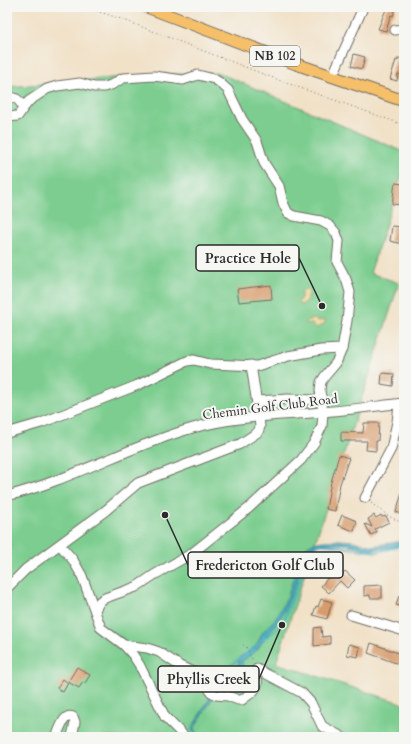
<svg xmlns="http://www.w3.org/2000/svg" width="411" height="744" font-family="Cardo,serif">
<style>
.green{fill:#7bcd8f;stroke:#537c5d}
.sand{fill:#eeda9e;stroke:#8c8264}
.water{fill:#45aec4;stroke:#386c78}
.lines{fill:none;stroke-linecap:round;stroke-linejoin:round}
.stream{stroke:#45aec4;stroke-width:2}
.building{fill:#d89b6c}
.minor-casing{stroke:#706b62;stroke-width:11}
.major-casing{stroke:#706b62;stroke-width:13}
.path{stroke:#706b62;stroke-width:1;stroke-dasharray:1 3;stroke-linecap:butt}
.minor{stroke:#fff;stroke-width:9}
.major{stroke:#f6c06b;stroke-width:11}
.labels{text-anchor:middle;stroke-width:4;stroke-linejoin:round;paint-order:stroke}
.shield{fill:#f6f6f2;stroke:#686867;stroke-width:1}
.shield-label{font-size:12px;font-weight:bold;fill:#2b2b2b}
.street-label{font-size:13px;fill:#2b2b2b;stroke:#f6f6f2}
.leader{fill:none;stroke:#2b2b2b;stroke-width:1.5}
.callout-dot{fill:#2b2b2b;stroke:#f6f6f2;stroke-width:1.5}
.callout{fill:#f6f6f2;stroke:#2b2b2b;stroke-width:1.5}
.callout-label{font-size:14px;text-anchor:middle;font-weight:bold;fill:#2b2b2b}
</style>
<rect width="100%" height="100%" fill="#f6f6f2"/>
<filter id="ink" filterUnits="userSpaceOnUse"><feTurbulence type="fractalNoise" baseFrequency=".025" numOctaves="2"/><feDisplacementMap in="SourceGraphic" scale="8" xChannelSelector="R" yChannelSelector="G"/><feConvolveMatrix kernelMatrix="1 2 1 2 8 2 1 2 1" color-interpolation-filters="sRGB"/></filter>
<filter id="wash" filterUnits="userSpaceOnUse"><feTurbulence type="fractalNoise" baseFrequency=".012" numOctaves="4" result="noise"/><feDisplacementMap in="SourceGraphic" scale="16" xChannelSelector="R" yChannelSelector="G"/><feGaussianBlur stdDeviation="0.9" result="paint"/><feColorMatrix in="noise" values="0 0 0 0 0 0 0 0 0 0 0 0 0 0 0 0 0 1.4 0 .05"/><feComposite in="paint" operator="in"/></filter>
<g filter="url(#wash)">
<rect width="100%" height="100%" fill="#f1e1c7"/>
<polygon class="green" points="219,73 404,152 404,168 370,273 399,283 276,663 404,704 404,737 7,737 7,87 159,74"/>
<g class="sand">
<polygon points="304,290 308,290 309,294 306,302 301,305 298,302 301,298 301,292"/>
<polygon points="314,319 319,321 325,320 325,323 317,328 312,324 307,324 306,323 308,320"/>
</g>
<path class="water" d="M 339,540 L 352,541 L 373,546 L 404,541 L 404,545 L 371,550 L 346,544 L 324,544 L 309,548 L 305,556 L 296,583 L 285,610 L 278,621 L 266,636 L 257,650 L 242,661 L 242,665 L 250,673 C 250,692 227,682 218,689 L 195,727 L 194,730 L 197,731 L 198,737 L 196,737 L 192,730 L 192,728 C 198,717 205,707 211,696 C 214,691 215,686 219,682 C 230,674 239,689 246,675 L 238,665 L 240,657 L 255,648 L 263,632 L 276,618 L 287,598 L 303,550 C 311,540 328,541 339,540 Z"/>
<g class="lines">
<g class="stream">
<polyline points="262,640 282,625 312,549 320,544 377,552 404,545"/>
<polyline points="245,654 257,645"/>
<polyline points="214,688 211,682 240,658"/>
</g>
</g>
<g id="blocks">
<g class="building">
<polygon points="387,7 396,7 393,16 391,15 386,31 378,29"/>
<polygon points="354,54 365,57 362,69 351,66"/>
<polygon points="398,58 404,59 404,75 398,74 397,81 390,79 396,60 398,61"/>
<polygon points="395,183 404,184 404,205 392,204"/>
<polygon points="392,226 404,227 403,244 390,241"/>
<polygon points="271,285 272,299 239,302 237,289"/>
<polygon points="382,373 394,374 393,386 381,384"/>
<polygon points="364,423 379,423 378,441 376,441 376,451 366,450 367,441 341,441 341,432 363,433"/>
<polygon points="339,455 349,458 340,484 335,511 326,509 331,482"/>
<polygon points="403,490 404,490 404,515 396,512"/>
<polygon points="342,515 357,521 354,531 338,525"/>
<polygon points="374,515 376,518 381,515 382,517 386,516 389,522 375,529 377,532 371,535 365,524 372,527 368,519"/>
<polygon points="345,571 355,580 347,588 340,581 329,593 321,586 332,573 338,579"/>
<polygon points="382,585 382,598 370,598 370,595 364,596 364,586"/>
<polygon points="399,596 404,598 404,607 396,605"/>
<polygon points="321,599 332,602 327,619 313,615 316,606 318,607"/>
<polygon points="321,627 322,637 330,636 330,644 314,646 314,628"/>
<polygon points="371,643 404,655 404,666 368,653"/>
<polygon points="349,644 360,647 358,657 347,655"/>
<polygon points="77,667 90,675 85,683 83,682 79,688 68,682"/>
<polygon points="63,679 68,683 63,692 57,688"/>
</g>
</g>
</g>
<g filter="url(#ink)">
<use href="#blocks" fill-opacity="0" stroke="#706b62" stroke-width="1"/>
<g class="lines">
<defs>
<g id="minor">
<polyline points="395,30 404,29"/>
<polyline points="332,77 362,10"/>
<polyline points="7,96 17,99 24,107"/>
<polyline points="7,117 18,116 24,107 29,101 47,89 57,86 80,83 94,87 104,87 111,85 123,78 154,76 183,80 198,75 214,79 219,82 228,90 242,119 257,141 264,163 279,186 283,203 288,213 294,216 321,221 330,226 336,233 339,241 337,262 346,279 350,292 347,321 342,349 336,363 325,376 321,382 320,390 323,412 322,426 314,443 301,460 249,508 191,554 154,575 136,587 105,598 100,601 95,610"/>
<polyline points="257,401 288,399 315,400 319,399 321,396"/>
<polyline points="7,433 41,423 138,385 187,361 194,360 210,364 257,366 288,356 321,350 342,349"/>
<path d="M 7,496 C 71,480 129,446 193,428 C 235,416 279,416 322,412 C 350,410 377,406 404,403"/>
<polyline points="365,498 391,449 397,422 399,404"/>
<polyline points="60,545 73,560 82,576 101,628 124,645 133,655 140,666 165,717 185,737"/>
<polyline points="7,588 26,569 105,511 138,483 240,444 258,432 260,427 259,417 251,365"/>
<polyline points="351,615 404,631"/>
<path d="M 124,645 L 147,648 L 159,652 L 180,666 L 199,675 L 205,681 L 211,692 L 216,695 L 228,696 L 238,700 L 242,700 C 246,696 257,691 257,684 C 258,678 255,675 257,669 L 302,693 L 311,703 L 322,726 L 342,737"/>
<path d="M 56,737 C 60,730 63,713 73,717 L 75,722 L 72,737"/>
</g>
<polyline id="major" points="147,7 296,64 404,101"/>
</defs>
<use href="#minor" class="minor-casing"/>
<use href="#major" class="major-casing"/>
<g class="path">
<polyline points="85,7 124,20 281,81 404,125"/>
<polyline points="371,503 387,515 404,524"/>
<polyline points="243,645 247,648 253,661"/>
</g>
<use href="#minor" class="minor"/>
<use href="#major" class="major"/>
</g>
</g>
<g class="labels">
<rect class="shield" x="250" y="46" width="50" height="20" rx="3"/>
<g class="shield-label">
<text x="275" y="60">NB 102</text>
</g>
<g class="street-label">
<text transform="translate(270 406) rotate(-7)" y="5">Chemin Golf Club Road</text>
</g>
</g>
<path class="leader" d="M322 306L299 258M165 515L188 565M282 625L259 679"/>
<g class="callout-dot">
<circle cx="322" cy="306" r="4"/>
<circle cx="165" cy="515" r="4"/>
<circle cx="282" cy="625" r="4"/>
</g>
<g class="callout">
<rect x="196" y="245" width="103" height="26" rx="4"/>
<rect x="188" y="552" width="155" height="26" rx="4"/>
<rect x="158" y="666" width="101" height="26" rx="4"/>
</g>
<g class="callout-label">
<text x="248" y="263">Practice Hole</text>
<text x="265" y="570">Fredericton Golf Club</text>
<text x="209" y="684">Phyllis Creek</text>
</g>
<rect width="411" height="744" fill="none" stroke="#f6f6f2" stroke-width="24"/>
</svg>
